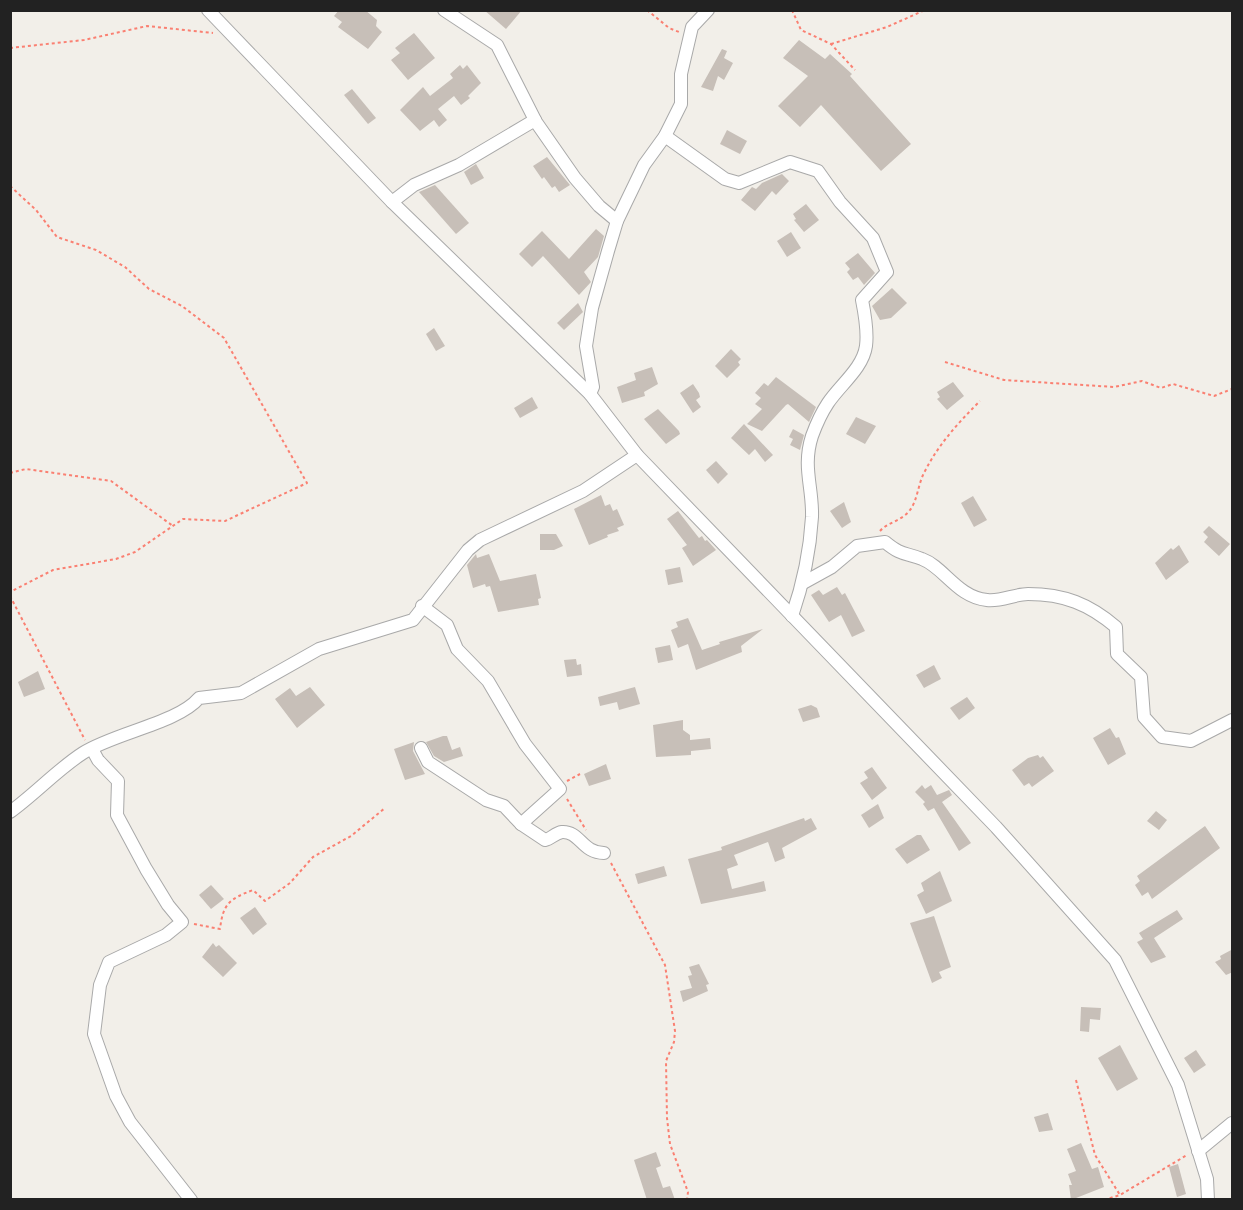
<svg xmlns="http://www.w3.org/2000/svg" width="1243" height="1210" font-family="Inter,sans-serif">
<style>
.building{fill:#c7bfb8}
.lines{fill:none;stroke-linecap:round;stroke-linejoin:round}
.minor-casing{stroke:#a9a9a9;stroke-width:14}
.path{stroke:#fa8072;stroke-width:2;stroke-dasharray:3 3;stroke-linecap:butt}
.minor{stroke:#fff;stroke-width:12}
</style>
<rect width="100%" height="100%" fill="#f2efe9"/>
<g class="building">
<polygon points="339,10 365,10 377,20 376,26 382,32 368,49 338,27 342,22 334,16"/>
<polygon points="484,10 522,10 506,29"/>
<polygon points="414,33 435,58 408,80 391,60 400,53 395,48"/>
<polygon points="799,40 825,59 830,54 852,74 850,76 911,144 881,171 821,105 800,127 778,106 808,76 783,58"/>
<polygon points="722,49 727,51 724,58 733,63 724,80 718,76 713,91 701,87"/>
<polygon points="460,65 463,69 467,65 481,83 468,96 470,98 461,105 454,96 438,109 447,120 439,127 434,120 420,131 400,110 423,87 430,96 453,78 450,74"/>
<polygon points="352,89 376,118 368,124 344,95"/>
<polygon points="727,130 747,141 740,154 720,144"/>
<polygon points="547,157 570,185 559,192 555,186 552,188 544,177 542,179 533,166"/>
<polygon points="476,164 484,178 471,185 464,172"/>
<polygon points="782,174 789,181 776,195 772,191 755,211 741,200 752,187 756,189 762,183"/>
<polygon points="435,185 469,223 456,234 419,192"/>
<polygon points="806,204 819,220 804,232 794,220 796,219 793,214"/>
<polygon points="596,229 604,236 598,257 584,272 591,282 579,295 543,256 532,267 519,254 542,231 569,259"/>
<polygon points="791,232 801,248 787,257 777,241"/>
<polygon points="858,253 875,273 864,285 858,277 853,280 847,272 850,269 845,263"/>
<polygon points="892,288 907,303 891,318 880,320 872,306"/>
<polygon points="578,303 583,312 564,330 557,323"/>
<polygon points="434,328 445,346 436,351 426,334"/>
<polygon points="731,349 741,359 738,362 740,365 727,378 715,366"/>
<polygon points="652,367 658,384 644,392 645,396 622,403 617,387 636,380 634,373"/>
<polygon points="776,377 816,407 809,422 788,404 786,405 762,431 747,424 762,409 755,404 761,398 755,393 764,383 768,386"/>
<polygon points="953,382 964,396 947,410 937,399 940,397 937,392"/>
<polygon points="693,384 699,393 700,397 696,400 701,407 693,413 680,393"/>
<polygon points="532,397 538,408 520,418 514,408"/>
<polygon points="658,409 679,431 680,434 666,444 644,419"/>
<polygon points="856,417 876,426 865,444 846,434"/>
<polygon points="744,424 773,455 765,462 755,449 749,455 731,438"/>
<polygon points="793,429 804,435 800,450 790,445 793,439 789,437"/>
<polygon points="716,461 728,474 718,484 706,470"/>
<polygon points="601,495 605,506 610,504 613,511 617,509 624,525 617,528 619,531 607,535 608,537 589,545 574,509"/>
<polygon points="973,496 987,520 974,527 961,503"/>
<polygon points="844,502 851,522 842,528 830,511"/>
<polygon points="678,511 699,538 702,536 705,541 707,540 716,550 693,566 682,548 687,545 667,519"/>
<polygon points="1209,526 1230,544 1219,556 1204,542 1208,537 1203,532"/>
<polygon points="540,534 556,534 563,546 554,550 540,550"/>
<polygon points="1179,545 1189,562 1166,580 1155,563 1171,548 1173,550"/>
<polygon points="476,554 477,558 489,554 500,581 536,574 541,598 538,599 539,605 498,612 490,586 486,587 485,584 473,588 467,565"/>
<polygon points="680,567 683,582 668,585 665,570"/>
<polygon points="837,587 842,595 845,593 865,631 852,637 841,615 829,622 811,595 819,590 823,595"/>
<polygon points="688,618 702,650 720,644 719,642 763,629 741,646 742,652 696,670 688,644 678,648 671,630 678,627 676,622"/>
<polygon points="670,645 673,660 658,663 655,648"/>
<polygon points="576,659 577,665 581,664 582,675 567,677 564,660"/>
<polygon points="934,665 941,679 924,688 916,675"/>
<polygon points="38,671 45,689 24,697 18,682"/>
<polygon points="310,687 325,705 297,728 275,699 290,688 296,696"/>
<polygon points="635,687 640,704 619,710 617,702 600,706 598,697"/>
<polygon points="967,697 975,708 959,720 950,708"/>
<polygon points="811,705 817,708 820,717 803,722 798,709"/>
<polygon points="683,720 683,730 690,735 690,740 710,738 711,749 691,751 691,755 656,757 653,725"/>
<polygon points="1110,728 1116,738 1119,737 1126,754 1108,765 1093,738"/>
<polygon points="443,736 447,736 452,750 460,747 463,756 444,762 434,756 426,742"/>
<polygon points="414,742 413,751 425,774 405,780 394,749"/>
<polygon points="1038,755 1040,758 1043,756 1054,771 1032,787 1029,783 1024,786 1012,770 1028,758"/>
<polygon points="606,764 611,779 589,786 584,774"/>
<polygon points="872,767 887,788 872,800 860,783 868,778 864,772"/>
<polygon points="922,785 925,789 931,785 937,795 949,790 952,795 942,802 971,843 959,851 934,808 928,811 923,804 925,802 915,792"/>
<polygon points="878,804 884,818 869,828 861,815"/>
<polygon points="1156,811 1167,820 1159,830 1147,821"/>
<polygon points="804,818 805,821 811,818 817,829 782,848 785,858 775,862 768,842 734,855 738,865 727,869 732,889 764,881 766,891 701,904 688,859 722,850 721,847"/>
<polygon points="1205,826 1220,848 1152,899 1148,892 1142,896 1135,885 1140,881 1137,876"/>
<polygon points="917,835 921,835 930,850 907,864 895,849"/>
<polygon points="664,866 667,876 638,884 635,874"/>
<polygon points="940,871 952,901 926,914 917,895 924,891 921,883"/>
<polygon points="211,885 224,899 211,909 199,895"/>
<polygon points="255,907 267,924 253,935 240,918"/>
<polygon points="1177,910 1183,919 1154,938 1166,957 1151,963 1137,942 1143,939 1139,933"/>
<polygon points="934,916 951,967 939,972 942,978 932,983 910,923"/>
<polygon points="213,943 216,947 219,945 237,963 223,977 202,957"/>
<polygon points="1233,949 1233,972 1226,975 1215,962 1221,959 1220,956"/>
<polygon points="699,964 709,984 706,985 708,991 683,1002 680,991 692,988 688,976 692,975 689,967"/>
<polygon points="1081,1007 1101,1008 1100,1020 1090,1019 1089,1032 1080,1031"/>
<polygon points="1120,1045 1138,1079 1117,1091 1098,1058"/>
<polygon points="1196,1050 1206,1065 1194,1073 1184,1058"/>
<polygon points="1048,1113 1053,1130 1039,1132 1034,1117"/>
<polygon points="1081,1143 1092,1169 1098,1167 1104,1187 1071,1200 1069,1185 1072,1185 1068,1174 1076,1171 1067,1149"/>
<polygon points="656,1152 661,1166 656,1168 663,1188 670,1186 675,1200 647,1200 634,1160"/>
<polygon points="1178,1164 1186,1194 1177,1197 1169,1167"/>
</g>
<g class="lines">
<defs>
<g id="minor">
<polyline points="208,10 392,202 590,394 637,455 996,827 1115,960 1178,1085 1207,1179 1208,1200"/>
<polyline points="444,10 497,45 536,122 575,178 599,206 617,221"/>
<path d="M 665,136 L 725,179 L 739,183 L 790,162 L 818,171 L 840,202 L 873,238 L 887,272 L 862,300 C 865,315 868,331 866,346 C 863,368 840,385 828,403 C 822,412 816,425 812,436 C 802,467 813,487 812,517 C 810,551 803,584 792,616"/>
<polyline points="392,202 414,185 459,165 535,120"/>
<polyline points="590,394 593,387 586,346 592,308 608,251 617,221 644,165 665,136 681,104 681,74 692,27 708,10"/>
<path d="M 803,583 L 832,567 L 857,546 L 885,542 C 902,556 904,552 922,559 C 944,567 957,597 987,600 C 1000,602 1015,594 1028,594 C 1064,594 1089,604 1116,627 L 1117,654 L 1141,677 L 1144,717 L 1162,737 L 1191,741 L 1232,720"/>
<polyline points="422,606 447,625 457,649 488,681 525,744 560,789 521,824"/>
<path d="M 421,748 L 428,762 L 486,800 L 504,806 L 521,824 L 545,840 C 551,839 555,833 562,832 C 580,831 582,853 604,853"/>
<polyline points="92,749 98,760 118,781 117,815 146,869 168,905 182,922 166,935 109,962 100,985 94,1034 116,1096 130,1122 191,1200"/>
<path d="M 10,812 C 35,794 58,769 83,753 C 114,733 178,723 199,698 L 241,693 L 319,649 L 413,620 L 468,550 L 480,540 L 583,491 L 637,455"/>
<polyline points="1198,1151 1232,1123"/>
</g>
</defs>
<use href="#minor" class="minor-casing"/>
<g class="path">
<polyline points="647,10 669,28 679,32"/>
<polyline points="792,10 801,30 831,44 855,70"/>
<polyline points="831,44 887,27 925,10"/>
<polyline points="10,48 84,40 147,26 213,33"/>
<polyline points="10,186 36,210 57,237 96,250 125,267 149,289 182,306 224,338 307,483 225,521 183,519 135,552 116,559 53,570 10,592"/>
<polyline points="945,362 1004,380 1114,387 1142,381 1161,388 1173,384 1214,396 1232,389"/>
<polyline points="10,473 26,469 111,481 173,526"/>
<path d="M 880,531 C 888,522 902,521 910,510 C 917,501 918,486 923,475 C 937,446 957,424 980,401"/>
<polyline points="10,596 85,740"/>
<polyline points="567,781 580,774"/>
<polyline points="567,799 586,830"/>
<polyline points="611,863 665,965 675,1031 674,1042 666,1061 667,1118 670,1144 688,1192 687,1200"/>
<path d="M 194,924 L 220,929 C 223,904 229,899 253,890 L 265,901 L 290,883 L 313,857 L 351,836 L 385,808"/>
<polyline points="1076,1080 1095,1155 1120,1195"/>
<polyline points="1104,1200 1120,1195 1187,1155"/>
</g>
<use href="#minor" class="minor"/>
</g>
<rect width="1243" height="1210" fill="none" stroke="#222222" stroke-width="24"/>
</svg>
